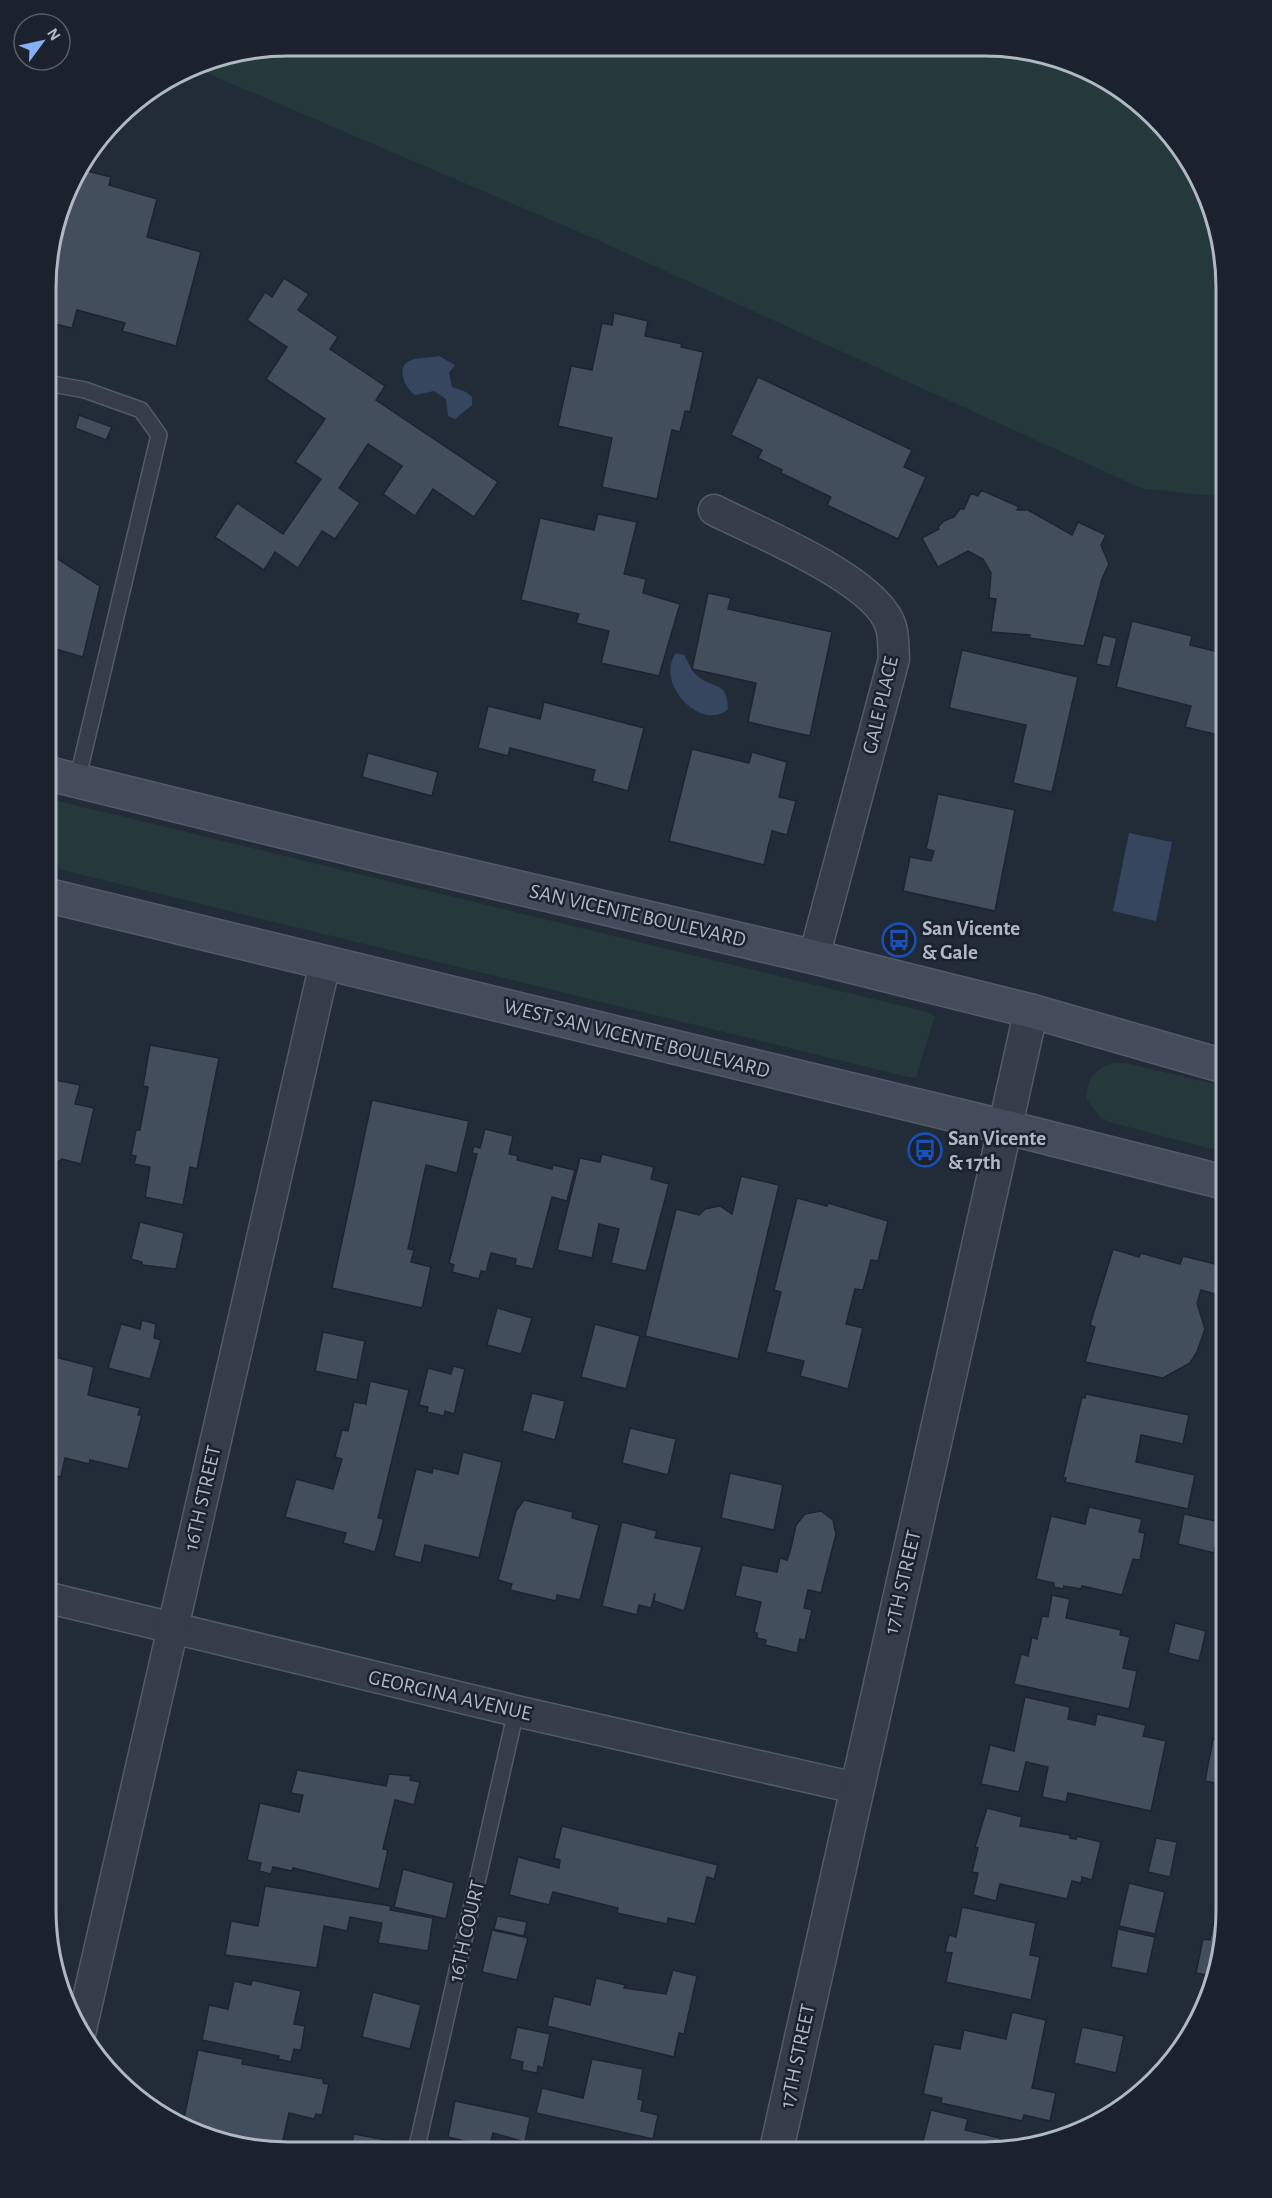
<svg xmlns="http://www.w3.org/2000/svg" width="1272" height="2198" font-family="'Alegreya Sans',sans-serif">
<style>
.green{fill:#25383a}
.water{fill:#36465f}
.building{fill:#434e5d;stroke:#1d242f;stroke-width:1.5}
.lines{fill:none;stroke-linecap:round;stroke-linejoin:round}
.service-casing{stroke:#535b67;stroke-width:18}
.minor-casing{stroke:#535b67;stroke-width:33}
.tertiary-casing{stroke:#535b67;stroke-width:36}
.secondary-casing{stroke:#535b67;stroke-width:36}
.service{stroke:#363d49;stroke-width:15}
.minor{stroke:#363d49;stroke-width:30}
.tertiary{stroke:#363d49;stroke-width:33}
.secondary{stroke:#444c5c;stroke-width:33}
.labels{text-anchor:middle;stroke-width:5;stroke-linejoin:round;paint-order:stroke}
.street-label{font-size:21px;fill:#b0b8c5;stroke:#1b222d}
.poi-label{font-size:21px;font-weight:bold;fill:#b0b8c5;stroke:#1b222d;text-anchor:start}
.rim{fill:none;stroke:#b0b8c5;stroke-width:3}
</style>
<rect width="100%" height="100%" fill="#222b38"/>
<g class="green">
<polygon points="288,45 1031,50 1091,70 1144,105 1186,153 1214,209 1227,288 1227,497 1143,489 593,238 190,66"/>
<polygon points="46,798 927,1012 935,1016 916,1077 908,1077 46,866"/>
<path d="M 1114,1063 L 1126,1063 L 1227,1087 L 1227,1153 L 1109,1122 L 1100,1117 L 1086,1099 C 1087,1079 1094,1069 1114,1063 Z"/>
</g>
<g class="water">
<path d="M 439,356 L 455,365 L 449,373 L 452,387 L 466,392 L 472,397 L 472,405 L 455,419 L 448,416 L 446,399 L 434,391 L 415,395 C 403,386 394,363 415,359 C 423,357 431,358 439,356 Z"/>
<path d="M 676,653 L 684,655 C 688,662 692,673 700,678 C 718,690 727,682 728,709 C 702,733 654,683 676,653 Z"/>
<polygon points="1129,833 1172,842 1156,921 1113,911"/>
</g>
<g class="building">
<polygon points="79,169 111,177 109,185 157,199 147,237 201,252 176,346 122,331 125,323 77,310 72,328 47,322 47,256 70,180"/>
<polygon points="284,278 309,294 298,310 338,337 330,349 385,386 376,400 498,482 474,517 433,489 415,516 383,494 402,466 368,444 339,488 360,503 335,539 322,531 298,568 275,552 264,570 215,537 237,503 283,534 321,479 295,462 325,419 266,379 287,347 247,320 265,292 272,297"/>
<polygon points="614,313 648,321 645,336 682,344 681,347 703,352 690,412 685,411 680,432 672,430 657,499 602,487 612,438 558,426 571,366 592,370 602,323 612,325"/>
<polygon points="758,377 912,450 904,467 926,477 898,539 827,505 831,497 781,473 782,470 758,458 762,450 731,435"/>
<polygon points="79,415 112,427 106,440 75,428"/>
<polygon points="981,490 1019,507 1017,510 1028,510 1072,535 1078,522 1106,535 1101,545 1109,564 1102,579 1084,646 1029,638 1030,635 991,632 996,599 989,598 991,573 983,559 968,551 938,567 922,538 939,529 938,527 944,521 954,517 960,509 964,509 971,493 978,496"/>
<polygon points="598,514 637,522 624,574 646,579 643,593 680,604 659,676 601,663 609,631 576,623 579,614 521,600 540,518 594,530"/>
<polygon points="47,552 100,586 83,657 52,648 47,644"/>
<polygon points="708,593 731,598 728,609 832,632 810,736 748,722 756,683 692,669"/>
<polygon points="1132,621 1192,636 1190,645 1227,654 1227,737 1185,727 1191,706 1116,687"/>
<polygon points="1103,635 1117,638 1110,667 1096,664"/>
<polygon points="962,650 1078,677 1052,792 1013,783 1026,725 949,708"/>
<polygon points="544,702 644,728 628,791 592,781 595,770 510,748 508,756 478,748 488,706 540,719"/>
<polygon points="692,749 749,763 752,752 787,762 779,797 796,801 787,835 772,831 764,865 669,841"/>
<polygon points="368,753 438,772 432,796 362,777"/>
<polygon points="938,794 1015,810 995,911 903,891 910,857 931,861 934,851 926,849"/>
<polygon points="46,1030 54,1032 46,1068"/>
<polygon points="150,1045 219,1058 197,1169 190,1167 183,1205 145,1197 150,1167 134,1164 136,1156 131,1155 136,1130 140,1130 148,1087 143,1086"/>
<polygon points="46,1078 80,1085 75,1104 94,1108 81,1164 62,1159 46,1169"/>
<polygon points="372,1100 469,1121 457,1173 426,1165 408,1249 414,1250 411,1262 431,1267 422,1308 332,1288"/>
<polygon points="485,1129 513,1136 509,1154 518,1156 517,1160 552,1169 553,1165 575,1170 567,1201 552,1197 533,1269 515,1265 516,1259 491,1253 486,1272 481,1271 479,1279 452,1272 454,1265 449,1263 477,1154 472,1153 474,1146 480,1148"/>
<polygon points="602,1154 654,1167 651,1179 669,1184 646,1271 611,1263 619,1229 599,1224 592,1258 557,1250 580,1158 600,1162"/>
<polygon points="741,1176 779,1185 738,1359 645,1336 676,1209 699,1215 705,1209 720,1206 732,1214"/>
<polygon points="797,1198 827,1206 828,1203 888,1221 878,1261 871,1260 863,1290 855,1289 846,1324 863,1328 848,1389 800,1376 804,1361 766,1352 781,1292 774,1290"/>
<polygon points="140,1222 184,1233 176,1269 142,1265 142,1262 131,1259"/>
<polygon points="1113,1249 1139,1257 1141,1253 1180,1264 1183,1256 1227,1267 1227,1304 1223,1304 1218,1295 1201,1290 1197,1303 1205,1329 1197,1352 1190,1363 1163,1378 1085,1362 1095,1327 1090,1325"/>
<polygon points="497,1308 532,1318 521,1354 487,1345"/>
<polygon points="142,1320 156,1324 154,1338 161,1340 150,1379 108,1368 121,1324 140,1329"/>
<polygon points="595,1324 640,1336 626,1389 581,1377"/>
<polygon points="323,1332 365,1341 357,1380 315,1371"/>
<polygon points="55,1357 94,1367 88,1395 140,1408 138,1415 142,1415 128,1469 90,1460 89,1464 65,1458 61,1477 46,1473 46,1434 52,1406 46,1405 46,1397"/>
<polygon points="453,1366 465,1369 454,1414 445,1411 444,1416 427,1412 428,1407 419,1405 428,1368 451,1374"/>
<polygon points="370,1381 409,1390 378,1518 384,1519 375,1552 343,1543 346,1533 285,1517 296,1479 333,1489 342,1459 335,1457 342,1430 348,1431 354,1402 366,1404"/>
<polygon points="532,1393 565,1401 555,1440 522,1431"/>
<polygon points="1086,1394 1189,1415 1183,1444 1141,1435 1136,1462 1195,1475 1188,1509 1065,1482 1066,1478 1063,1478 1082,1397 1085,1398"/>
<polygon points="630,1428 676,1439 668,1475 622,1463"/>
<polygon points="463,1452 502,1462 479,1558 425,1545 421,1563 394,1556 416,1469 432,1473 433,1468 458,1474"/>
<polygon points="730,1473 783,1485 774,1530 721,1518"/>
<polygon points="524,1500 573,1512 572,1518 599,1525 580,1600 557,1595 556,1601 510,1590 512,1584 498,1580 516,1511"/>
<polygon points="1089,1507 1142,1519 1139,1532 1145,1533 1140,1560 1133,1559 1122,1595 1082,1586 1081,1589 1064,1586 1063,1589 1054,1587 1054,1583 1036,1579 1051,1516 1085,1524"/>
<polygon points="821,1511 833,1520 836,1534 821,1593 808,1590 804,1608 812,1610 805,1640 800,1639 797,1653 765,1645 766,1640 757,1638 757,1633 754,1632 761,1602 735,1596 742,1565 777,1572 780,1558 787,1560 790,1552 796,1525 805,1514"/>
<polygon points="1184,1514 1220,1522 1214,1553 1178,1544"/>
<polygon points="622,1522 657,1531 655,1538 702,1547 684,1611 654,1601 655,1593 651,1608 639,1605 637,1615 602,1606"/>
<polygon points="1052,1595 1070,1599 1066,1618 1121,1630 1120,1635 1130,1637 1123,1668 1137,1671 1129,1709 1014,1684 1021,1654 1028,1656 1032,1637 1037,1639 1042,1616 1048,1617"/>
<polygon points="1175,1623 1206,1631 1199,1661 1168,1653"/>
<polygon points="1025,1697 1070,1707 1068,1719 1095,1725 1097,1714 1146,1725 1143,1736 1166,1741 1151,1811 1068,1793 1066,1802 1042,1797 1048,1767 1026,1762 1019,1792 981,1784 990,1745 1014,1751"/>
<polygon points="1213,1739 1227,1741 1226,1785 1205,1781"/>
<polygon points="297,1770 386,1786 389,1774 411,1776 410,1780 420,1782 414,1805 395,1800 383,1849 388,1850 379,1889 293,1868 292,1871 273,1867 271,1874 259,1871 261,1863 247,1860 260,1803 299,1812 303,1795 291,1793"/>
<polygon points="987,1808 1022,1817 1020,1826 1070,1835 1070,1838 1076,1839 1076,1836 1101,1842 1092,1880 1082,1877 1081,1883 1072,1881 1067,1899 1000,1884 996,1901 973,1895 978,1873 972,1872 978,1848 975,1847"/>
<polygon points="562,1826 718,1865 714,1879 707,1877 695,1924 668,1918 667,1924 617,1913 618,1908 553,1892 549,1905 509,1895 518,1857 559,1868 560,1860 554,1858"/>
<polygon points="1156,1838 1177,1842 1170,1877 1148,1872"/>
<polygon points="1226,1866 1226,1927 1216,1977 1196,1973 1203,1939 1210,1940"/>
<polygon points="403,1869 454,1883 446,1919 394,1907"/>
<polygon points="1129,1883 1165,1892 1155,1934 1119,1926"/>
<polygon points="265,1886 391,1906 390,1910 433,1918 428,1951 378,1943 382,1923 350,1917 347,1931 324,1926 317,1968 225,1955 231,1921 258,1926"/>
<polygon points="962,1907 1036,1923 1030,1955 1040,1957 1031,2000 946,1982 952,1953 945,1952 949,1935 956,1937"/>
<polygon points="497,1916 527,1922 524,1936 494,1929"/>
<polygon points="1118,1929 1155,1937 1147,1974 1111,1967"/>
<polygon points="492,1930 528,1938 517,1980 482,1972"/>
<polygon points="673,1970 697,1976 684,2034 679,2033 674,2057 547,2026 554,1996 590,2005 596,1978 626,1985 624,1988 666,1994"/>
<polygon points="252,1980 301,1991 294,2024 305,2026 301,2050 294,2049 291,2062 278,2059 279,2056 202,2040 209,2005 228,2009 234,1981 251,1985"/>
<polygon points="373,1992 421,2005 410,2049 362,2037"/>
<polygon points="1012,2012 1046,2020 1032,2088 1056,2093 1050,2121 1024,2115 1022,2121 941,2103 942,2098 923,2094 934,2044 960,2049 964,2030 1006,2039"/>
<polygon points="517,2027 550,2034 543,2068 538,2066 537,2073 522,2070 523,2062 510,2059"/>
<polygon points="1082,2027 1124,2036 1116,2073 1074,2063"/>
<polygon points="198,2050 243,2059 242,2064 323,2079 323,2083 329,2084 322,2115 316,2114 314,2119 289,2113 281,2149 183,2123"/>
<polygon points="592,2059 643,2069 638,2099 643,2100 641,2111 658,2115 653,2139 536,2113 542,2088 583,2098"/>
<polygon points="455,2101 530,2117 525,2142 493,2133 489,2147 448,2137"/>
<polygon points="931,2110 968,2119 965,2130 1000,2138 998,2145 1003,2150 984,2153 909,2153 911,2144 922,2146"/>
<polygon points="354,2134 386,2140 384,2151 350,2151"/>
<polygon points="577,2142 617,2152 574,2152"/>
</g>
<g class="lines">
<defs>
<g id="service">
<polyline points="47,383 85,390 141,410 159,435 77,781"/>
<polyline points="416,2151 516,1711"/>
</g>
<g id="minor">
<path d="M 714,510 C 757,532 878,580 891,627 C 894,637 893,648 894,659 L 814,957"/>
<polyline points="45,1597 516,1711 856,1788"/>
<polyline points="80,2034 325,963"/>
</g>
<polyline id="tertiary" points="776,2152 1031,1011"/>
<g id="secondary">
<polyline points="46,773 379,855 814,957 1031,1011 1227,1067"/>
<polyline points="46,895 1005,1127 1227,1183"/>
</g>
</defs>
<use href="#service" class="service-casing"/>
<use href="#minor" class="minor-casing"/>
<use href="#tertiary" class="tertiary-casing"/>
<use href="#secondary" class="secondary-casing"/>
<use href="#service" class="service"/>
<use href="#minor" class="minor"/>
<use href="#tertiary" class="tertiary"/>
<use href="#secondary" class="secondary"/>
</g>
<defs>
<symbol id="bus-ring" viewBox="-11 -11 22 22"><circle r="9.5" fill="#1b222d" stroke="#1a4fb4" stroke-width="1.5"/><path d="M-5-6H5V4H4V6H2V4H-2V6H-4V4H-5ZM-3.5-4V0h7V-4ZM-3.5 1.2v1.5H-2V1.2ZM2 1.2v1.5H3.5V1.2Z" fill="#1a4fb4"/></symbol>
</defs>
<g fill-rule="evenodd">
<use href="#bus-ring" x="880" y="921" width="38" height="38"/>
<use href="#bus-ring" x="906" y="1131" width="38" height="38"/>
</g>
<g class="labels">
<g class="street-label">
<text transform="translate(880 705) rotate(-77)" y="7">GALE PLACE</text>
<text transform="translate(638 915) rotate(13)" y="7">SAN VICENTE BOULEVARD</text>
<text transform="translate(637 1038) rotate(14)" y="7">WEST SAN VICENTE BOULEVARD</text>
<text transform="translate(202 1498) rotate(-77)" y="7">16TH STREET</text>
<text transform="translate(902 1582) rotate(-77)" y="7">17TH STREET</text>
<text transform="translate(450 1695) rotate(13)" y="7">GEORGINA AVENUE</text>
<text transform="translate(466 1931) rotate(-77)" y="7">16TH COURT</text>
<text transform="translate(797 2056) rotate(-78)" y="7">17TH STREET</text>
</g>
<g class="poi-label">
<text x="922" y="935">San Vicente<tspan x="922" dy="24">&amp; Gale</tspan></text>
<text x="948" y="1145">San Vicente<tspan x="948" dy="24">&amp; 17th</tspan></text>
</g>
</g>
<path d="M0 0H1272V2198H0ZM288 56H984A232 232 0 0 1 1216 288V1910A232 232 0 0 1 984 2142H288A232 232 0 0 1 56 1910V288A232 232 0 0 1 288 56Z" fill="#1b222d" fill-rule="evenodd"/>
<path class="rim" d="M288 56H984A232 232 0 0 1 1216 288V1910A232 232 0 0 1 984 2142H288A232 232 0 0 1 56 1910V288A232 232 0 0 1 288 56Z"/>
<g transform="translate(42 42) rotate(57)"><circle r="28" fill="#1b222d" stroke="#575e6a" stroke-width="1.5"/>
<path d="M0-4.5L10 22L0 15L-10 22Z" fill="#87adf3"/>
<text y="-9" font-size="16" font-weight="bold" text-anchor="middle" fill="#b0b8c5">N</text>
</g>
</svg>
